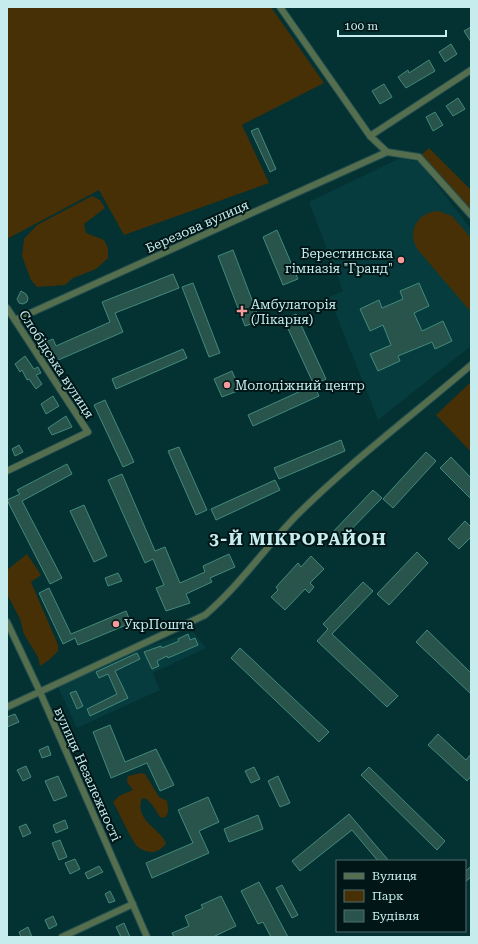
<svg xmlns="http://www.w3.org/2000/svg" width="478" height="944" font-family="'Roboto Serif',serif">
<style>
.built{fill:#063c3e}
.green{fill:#473005}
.building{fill:#29544b;stroke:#428a7c}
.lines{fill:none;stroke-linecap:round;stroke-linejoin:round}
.street-casing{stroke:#234f50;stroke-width:8}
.street{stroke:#556e4e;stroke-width:6}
.poi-dot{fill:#f59b9c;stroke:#011617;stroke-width:1.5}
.labels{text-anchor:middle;stroke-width:4;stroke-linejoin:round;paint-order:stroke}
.street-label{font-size:13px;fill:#c7eced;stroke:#011617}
.poi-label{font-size:13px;fill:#c7eced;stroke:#011617;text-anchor:start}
.district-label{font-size:17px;font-weight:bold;letter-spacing:1px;fill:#c7eced;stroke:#011617}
</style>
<rect width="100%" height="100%" fill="#043132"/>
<g class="built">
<polygon points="400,158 419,162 471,229 471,346 378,420 329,297 343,291 309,202"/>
<polygon points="193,632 206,648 153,673 160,690 77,728 58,687 145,647"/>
</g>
<g class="green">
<polygon points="7,7 271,7 324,83 242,125 269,183 124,235 99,190 7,239"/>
<polygon points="429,148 471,190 471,215 419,157"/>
<polygon points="92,196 100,200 105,208 84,224 86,233 104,240 108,248 108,258 96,269 73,278 65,285 37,287 31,280 22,256 24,239 37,225"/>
<path d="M 438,211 L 452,216 L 471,238 L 471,312 L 418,250 C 406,233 417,212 438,211 Z"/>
<polygon points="471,382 471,452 436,415"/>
<polygon points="27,554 41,575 31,582 58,645 58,651 49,660 40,666 38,657 24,634 20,619 7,594 7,570"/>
<path d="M 141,773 L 145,774 L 159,797 L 167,801 C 168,808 170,813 164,818 L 160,817 L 153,806 L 147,799 L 142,798 C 133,821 164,831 166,844 C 158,853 149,855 138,847 C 133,844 118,810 113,802 L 119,796 L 133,790 L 127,782 L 128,776 Z"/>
</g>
<g class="building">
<polygon points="471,27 471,42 464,31"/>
<polygon points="451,44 457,54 445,62 439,52"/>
<polygon points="429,60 435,71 406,88 398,77 408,70 409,73"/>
<polygon points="384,84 392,97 380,104 372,91"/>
<polygon points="458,98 465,109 453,116 446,106"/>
<polygon points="435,112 443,125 433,131 426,117"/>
<polygon points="258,128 276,169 270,172 251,131"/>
<polygon points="277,230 298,279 283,285 263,237"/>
<polygon points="233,250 260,321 245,326 218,256"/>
<polygon points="173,274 179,288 115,313 123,332 49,364 41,344 53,339 56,346 110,322 102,302"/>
<polygon points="193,283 220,353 209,357 182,287"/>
<polygon points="419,283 429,306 414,313 422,331 443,321 452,341 435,349 432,342 398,356 400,361 378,371 370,354 391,345 383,325 370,331 360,309 379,300 382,308 403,299 400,291"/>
<polygon points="21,291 26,294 28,298 27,302 23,304 19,303 17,299"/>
<polygon points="296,314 326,379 314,385 284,320"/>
<polygon points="183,349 187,358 116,389 112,379"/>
<polygon points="25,356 34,369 38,367 41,373 36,375 42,384 36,389 29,379 27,380 22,370 20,372 15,364"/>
<polygon points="232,371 240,390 222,397 214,379"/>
<polygon points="314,385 319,396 253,426 248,415"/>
<polygon points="53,396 59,406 46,414 41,404"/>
<polygon points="105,400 134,462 123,467 94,405"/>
<polygon points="66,416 72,427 52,435 48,428"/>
<polygon points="341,440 345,451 279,479 274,468"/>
<polygon points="19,445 23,452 15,456 12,449"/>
<polygon points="179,447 207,510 196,515 168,451"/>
<polygon points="426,452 436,461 393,508 383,499"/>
<polygon points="451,457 471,478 471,499 440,468"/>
<polygon points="67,464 72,474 22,501 62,578 50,584 7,500 20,494 17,490"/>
<polygon points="122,474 155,551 165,547 180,583 205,572 203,566 229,554 235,567 210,578 212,582 186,594 190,603 166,611 156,588 164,585 153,559 145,563 108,480"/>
<polygon points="275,480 280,490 216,520 211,509"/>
<polygon points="373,490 382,498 337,544 329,536"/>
<polygon points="84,505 107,556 94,562 70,511"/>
<polygon points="465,521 471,527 471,537 459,549 448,539"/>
<polygon points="417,552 428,563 389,605 377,594"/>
<polygon points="311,556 324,569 310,583 314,587 309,593 305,589 285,610 271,597 278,590 276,587 298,563 301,567"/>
<polygon points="118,573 122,581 108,586 105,578"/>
<polygon points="363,582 373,591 332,634 398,696 387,707 317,641 328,629 323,624"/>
<polygon points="49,588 71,634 126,611 131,623 78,645 75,638 63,644 39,593"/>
<polygon points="427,630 471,673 471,694 416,642"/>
<polygon points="188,634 190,640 195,638 198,645 168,658 167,656 157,661 159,666 152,669 144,652 161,646 162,648 179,641 178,639"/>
<polygon points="240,648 329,732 319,742 231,658"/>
<polygon points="137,653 140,659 115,671 128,698 90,716 87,709 117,694 108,674 99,678 96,672"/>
<polygon points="76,691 83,706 77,709 70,693"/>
<polygon points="15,714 19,722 7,727 7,717"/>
<polygon points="110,725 125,762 156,749 174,785 160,791 147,763 111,778 93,732"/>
<polygon points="438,734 466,760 471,754 471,776 467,781 428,745"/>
<polygon points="48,746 51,755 42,758 39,750"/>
<polygon points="26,766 31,777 23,781 17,770"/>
<polygon points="254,767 260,779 251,783 245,771"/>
<polygon points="369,767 445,841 437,850 361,775"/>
<polygon points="58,776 67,796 54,801 45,781"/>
<polygon points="278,776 290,803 280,807 268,781"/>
<polygon points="208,797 219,822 199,831 209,853 152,878 146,863 193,843 178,810"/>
<polygon points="349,814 389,861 378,861 352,830 300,871 292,861"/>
<polygon points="258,815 263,829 229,842 224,829"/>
<polygon points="65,820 68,828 56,833 53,825"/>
<polygon points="26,824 31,833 23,837 19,827"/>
<polygon points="60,840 67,857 59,860 52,843"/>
<polygon points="75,859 80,869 70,874 65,863"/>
<polygon points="99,866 103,872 88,879 85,873"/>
<polygon points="471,866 471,877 465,882 465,872"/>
<polygon points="259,882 288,937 271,937 263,922 258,924 241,891"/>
<polygon points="282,885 298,915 292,918 276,888"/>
<polygon points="110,891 115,901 109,903 105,894"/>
<polygon points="221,896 236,926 213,937 174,937 172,933 189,926 185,916 203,908 201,905"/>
<polygon points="53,916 57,925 49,929 45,920"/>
<polygon points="124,923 130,937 121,937 116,927"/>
<polygon points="28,927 32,937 21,937 19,932"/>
</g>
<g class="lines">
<defs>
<g id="street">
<polyline points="280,7 370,136 387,152 419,157 471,215"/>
<polyline points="370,136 471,70"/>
<polyline points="7,308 88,432 7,471"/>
<polyline points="15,320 387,152"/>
<polyline points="7,622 40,692 147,937"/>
<path d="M 7,707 L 205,615 C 239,586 265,548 296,516 C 350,462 413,415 471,365"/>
<polyline points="62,937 133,904"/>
</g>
</defs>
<use href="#street" class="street-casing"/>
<use href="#street" class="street"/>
</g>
<g class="poi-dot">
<circle cx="401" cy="260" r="4"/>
<path d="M240 305h4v4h4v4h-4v4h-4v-4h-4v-4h4z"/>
<circle cx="227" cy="385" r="4"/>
<circle cx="116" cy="624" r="4"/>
</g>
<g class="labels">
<g class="street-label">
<text transform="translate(197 226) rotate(-24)" y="5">Березова вулиця</text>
<text transform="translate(57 364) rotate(57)" y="5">Слобідська вулиця</text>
<text transform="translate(88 774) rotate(66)" y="5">вулиця Незалежності</text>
</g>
<g class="poi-label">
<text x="393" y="258" text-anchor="end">Берестинська<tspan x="393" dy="15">гімназія "Гранд"</tspan></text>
<text x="251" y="309">Амбулаторія<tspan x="251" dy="15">(Лікарня)</tspan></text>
<text x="235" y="390">Молодіжний центр</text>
<text x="124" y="629">УкрПошта</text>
</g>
<g class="district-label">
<text x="298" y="545">3-Й МІКРОРАЙОН</text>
</g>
</g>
<rect width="478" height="944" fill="none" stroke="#c7eced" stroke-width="16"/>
<rect x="336" y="860" width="130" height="72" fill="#011617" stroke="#506c6d"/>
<rect x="344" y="873" width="20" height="6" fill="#556e4e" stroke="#506c6d"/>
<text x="372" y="880" font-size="12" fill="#c7eced">Вулиця</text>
<rect x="344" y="890" width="20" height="12" fill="#473005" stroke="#506c6d"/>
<text x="372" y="900" font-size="12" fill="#c7eced">Парк</text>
<rect x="344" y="910" width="20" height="12" fill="#29544b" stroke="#506c6d"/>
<text x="372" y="920" font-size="12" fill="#c7eced">Будівля</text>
<path d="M338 30v6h108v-6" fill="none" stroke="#c7eced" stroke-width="2"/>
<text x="344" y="30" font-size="12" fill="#c7eced" stroke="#011617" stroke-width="3" paint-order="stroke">100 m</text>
</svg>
